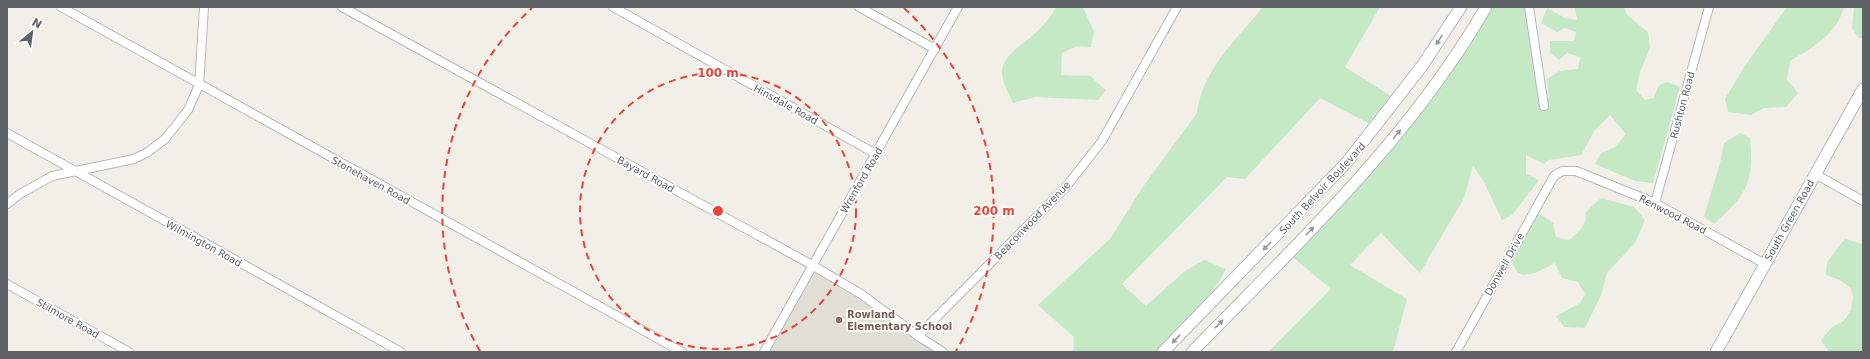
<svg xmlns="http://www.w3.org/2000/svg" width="1870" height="359" font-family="'DejaVu Sans',sans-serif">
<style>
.education{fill:#e1ded6}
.green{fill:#c5e8c5}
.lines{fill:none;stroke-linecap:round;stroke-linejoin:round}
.street-casing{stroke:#b5b8bc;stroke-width:10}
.secondary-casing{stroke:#b6babf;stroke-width:13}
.street{stroke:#fff;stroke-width:8}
.secondary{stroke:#fff;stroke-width:11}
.oneway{fill:#979a9d}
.ring{fill:none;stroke:#ea4335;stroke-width:2;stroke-dasharray:7 5}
.education-dot{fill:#8d6e63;stroke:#fff;stroke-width:1.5}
.labels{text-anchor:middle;stroke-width:3.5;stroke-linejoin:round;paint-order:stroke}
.street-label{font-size:10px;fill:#5f6368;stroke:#fff}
.education-label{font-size:10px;font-weight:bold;fill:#785e54;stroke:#fff;text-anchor:start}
.centre{fill:#ea4335;stroke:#fff;stroke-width:2}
.ring-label{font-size:12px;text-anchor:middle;font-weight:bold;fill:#ea4335;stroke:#fff;stroke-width:3.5;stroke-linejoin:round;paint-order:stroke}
</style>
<rect width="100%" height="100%" fill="#f1efe8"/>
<polygon class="education" points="812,265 943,352 764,352"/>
<g class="green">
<path d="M 1056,7 L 1083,7 L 1094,32 L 1091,47 L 1077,46 L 1062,53 L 1061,75 L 1090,76 L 1106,90 L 1098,100 L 1035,97 L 1013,103 C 1009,95 1003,83 1002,74 C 1000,57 1022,45 1032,36 C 1041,28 1051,18 1056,7 Z"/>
<path d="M 1263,7 L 1380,7 L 1345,67 L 1391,96 L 1370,124 L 1320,98 L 1245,179 L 1227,177 L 1122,284 L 1146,306 L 1185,271 L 1204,260 L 1226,269 C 1210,300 1187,327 1163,352 L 1073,352 L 1074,337 L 1038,305 L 1110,239 L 1142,188 L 1197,113 C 1202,70 1237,39 1263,7 Z"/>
<polygon points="1486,7 1529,7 1544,106 1549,98 1547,79 1560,71 1578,69 1580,57 1567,53 1559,60 1550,52 1550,41 1574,41 1576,32 1565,28 1557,32 1541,23 1547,8 1565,18 1577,20 1575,7 1624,7 1627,15 1648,32 1650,48 1640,72 1636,90 1645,100 1654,98 1659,85 1667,82 1680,87 1653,183 1635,181 1595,164 1601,153 1615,147 1626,134 1610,115 1595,130 1581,155 1549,160 1544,164 1526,155 1526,174 1539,180 1512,215 1502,220 1485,184 1473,165 1464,198 1420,273 1381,233 1350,265 1407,299 1393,352 1268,352 1331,289 1288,253 1379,156"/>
<path d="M 1787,7 L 1844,7 C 1837,34 1812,48 1790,61 L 1787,80 L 1798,93 L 1786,107 L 1764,108 L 1751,115 L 1728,112 L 1725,99 L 1744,67 Z"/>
<polygon points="1854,7 1863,7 1863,38 1859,38 1852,28"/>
<path d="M 1740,133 L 1750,138 C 1754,183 1747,194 1714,224 L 1704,217 L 1720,163 L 1724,143 Z"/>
<path d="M 1601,198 L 1634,207 L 1645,220 L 1635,243 L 1607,273 L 1601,295 L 1585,328 L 1564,327 L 1556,316 L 1580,303 L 1585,294 L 1578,282 L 1562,278 L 1555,263 L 1535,273 L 1523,275 L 1517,272 L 1511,260 L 1538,213 L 1553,223 L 1556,237 L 1569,240 C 1579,232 1587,226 1586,212 Z"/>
<polygon points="1845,239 1863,244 1863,352 1829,352 1821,340 1832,327 1844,321 1851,310 1853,297 1851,288 1840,280 1826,275 1827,262"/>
</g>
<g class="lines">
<defs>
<g id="street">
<polyline points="61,7 682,352"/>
<polyline points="342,7 812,265 861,294 918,336 943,352"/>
<polyline points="613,7 876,154"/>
<polyline points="859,7 935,49"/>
<polyline points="1529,7 1544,106"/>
<polyline points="7,133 401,352"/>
<polyline points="1815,174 1863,201"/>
<polyline points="1655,203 1709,7"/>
<polyline points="7,204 20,194 52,176 134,159 148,152 165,139 188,110 199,85 204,7"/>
<polyline points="7,284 129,352"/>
<polyline points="918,336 1065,188 1102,141 1177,7"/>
<polyline points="764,352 958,7"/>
<polyline points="1456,352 1540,201 1554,176 1562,171 1576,171 1655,203 1765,264"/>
</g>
<g id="secondary">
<polyline points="1163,352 1348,161 1422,66 1461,7"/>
<path d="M 1192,352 C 1297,244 1410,139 1486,7"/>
<polyline points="1716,352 1863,89"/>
</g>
</defs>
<use href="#street" class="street-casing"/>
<use href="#secondary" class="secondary-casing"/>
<use href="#street" class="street"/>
<use href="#secondary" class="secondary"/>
</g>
<defs><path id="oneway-solid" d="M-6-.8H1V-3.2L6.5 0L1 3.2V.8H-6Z"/></defs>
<g class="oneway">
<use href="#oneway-solid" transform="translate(1439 40) rotate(123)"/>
<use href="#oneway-solid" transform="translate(1397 134) rotate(-51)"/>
<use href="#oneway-solid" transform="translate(1310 231) rotate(-46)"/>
<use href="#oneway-solid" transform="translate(1267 246) rotate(135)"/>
<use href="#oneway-solid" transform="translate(1219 324) rotate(-46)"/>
<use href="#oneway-solid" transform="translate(1176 339) rotate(134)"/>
</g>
<g class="ring">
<circle cx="718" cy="211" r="138"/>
<path d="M480 351A276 276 0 0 1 532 8M904 8A276 276 0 0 1 956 351"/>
</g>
<circle class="education-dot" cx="839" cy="320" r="4"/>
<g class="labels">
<g class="street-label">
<text transform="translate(786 104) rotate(29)" y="4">Hinsdale Road</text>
<text transform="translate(1682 105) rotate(-75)" y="4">Rushton Road</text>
<text transform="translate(646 174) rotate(29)" y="4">Bayard Road</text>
<text transform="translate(371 180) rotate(29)" y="4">Stonehaven Road</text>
<text transform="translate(861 180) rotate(-60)" y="4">Wrenford Road</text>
<text transform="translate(1322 188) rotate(-47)" y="4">South Belvoir Boulevard</text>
<text transform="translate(1673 214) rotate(27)" y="4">Renwood Road</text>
<text transform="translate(1032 220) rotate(-46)" y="4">Beaconwood Avenue</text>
<text transform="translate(1789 220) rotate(-61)" y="4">South Green Road</text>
<text transform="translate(204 243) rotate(29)" y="4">Wilmington Road</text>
<text transform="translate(1504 264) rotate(-61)" y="4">Donwell Drive</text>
<text transform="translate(68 318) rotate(29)" y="4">Stilmore Road</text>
</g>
<g class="education-label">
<text x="847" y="318">Rowland<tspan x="847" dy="12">Elementary School</tspan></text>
</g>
</g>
<circle cx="718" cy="211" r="6" class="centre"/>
<g class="ring-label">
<text x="718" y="77">100 m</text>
<text x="994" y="215">200 m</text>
</g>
<rect width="1870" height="359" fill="none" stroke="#5f6368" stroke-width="16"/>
<g transform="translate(32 32) rotate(29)" stroke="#ffffff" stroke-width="3" paint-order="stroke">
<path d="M0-3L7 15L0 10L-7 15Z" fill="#5f6368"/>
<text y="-6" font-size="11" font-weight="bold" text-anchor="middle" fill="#5f6368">N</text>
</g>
</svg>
